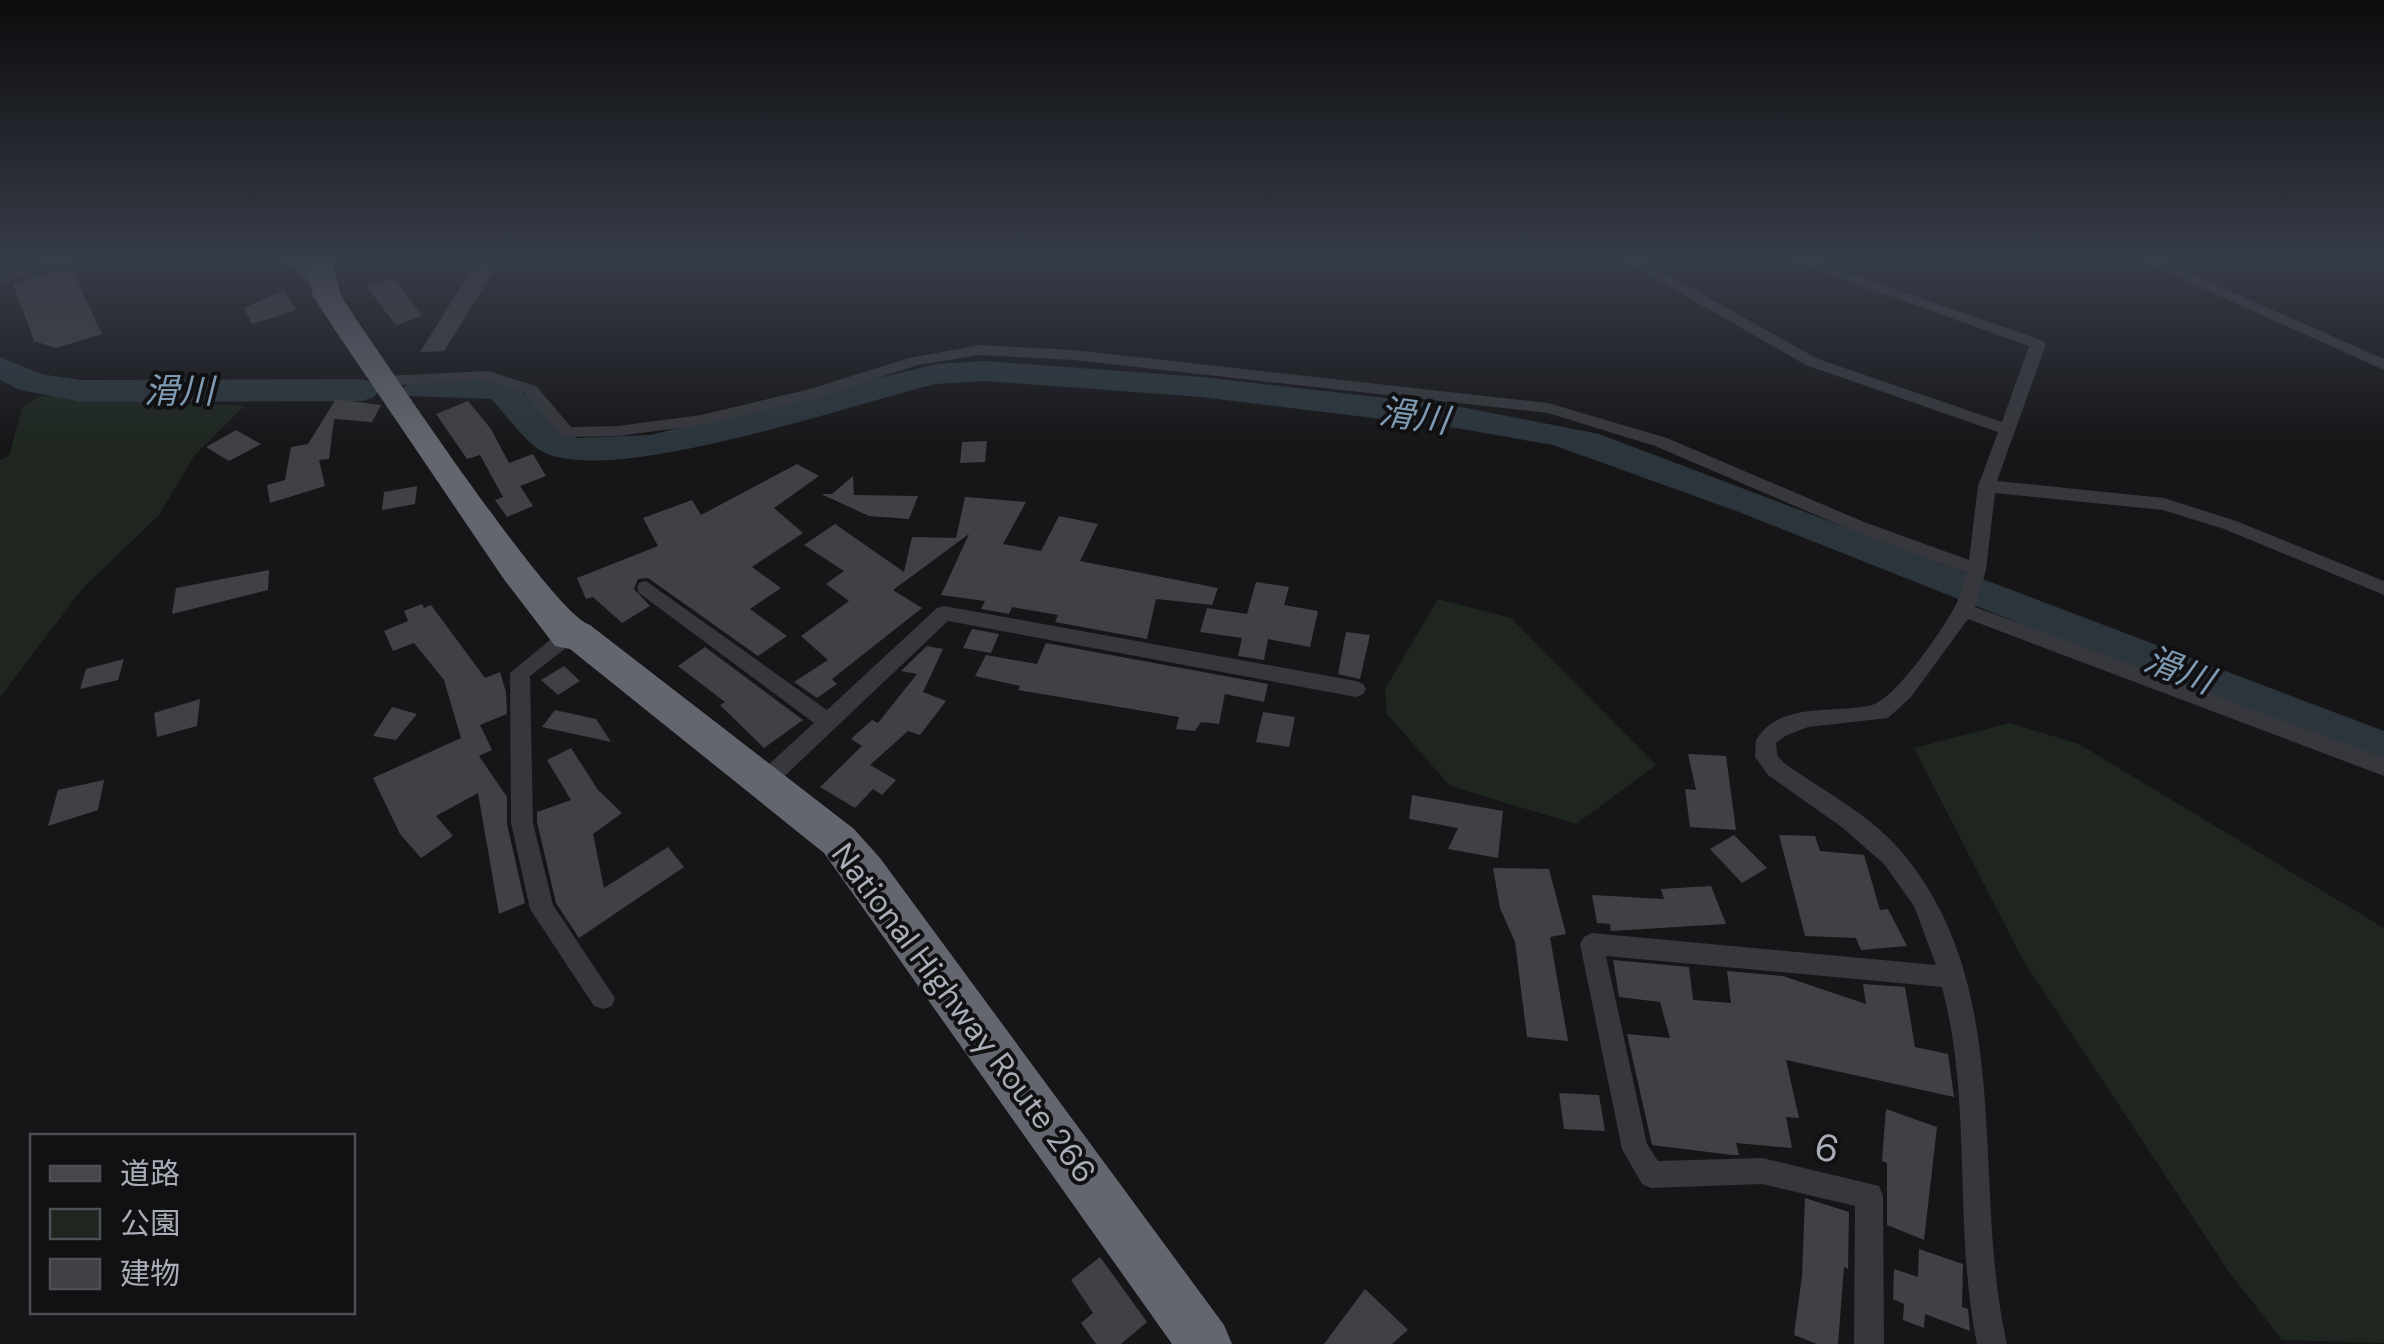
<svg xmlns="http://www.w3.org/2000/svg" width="2384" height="1344" font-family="'DM Sans','Noto Sans JP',sans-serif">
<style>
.green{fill:#1e261f}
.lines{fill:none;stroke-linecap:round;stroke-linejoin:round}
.river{fill:#2c353c;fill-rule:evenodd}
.building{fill:#404145}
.street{fill:#37383d;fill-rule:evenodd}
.secondary{fill:#45474d;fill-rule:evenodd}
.highway{fill:#63666e;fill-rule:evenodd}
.labels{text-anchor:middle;stroke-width:8;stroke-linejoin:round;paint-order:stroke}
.street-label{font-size:32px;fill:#a8adb8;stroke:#111113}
.water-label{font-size:35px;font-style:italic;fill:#7f9bb3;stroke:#111113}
.near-street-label{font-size:38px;fill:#a8adb8;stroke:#111113}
</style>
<rect width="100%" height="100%" fill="#161618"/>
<g class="green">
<polygon points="40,396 244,406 194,456 159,515 83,588 0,697 0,460 9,456 23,406"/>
<polygon points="1438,599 1511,618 1656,765 1576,824 1450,786 1387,714 1385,689"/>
<polygon points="2010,723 2079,744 2384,928 2384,1343 2282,1340 2229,1272 2023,960 1914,748"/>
</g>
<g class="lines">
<g class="river">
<polygon points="0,357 41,374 81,380 362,379 374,383 379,390 374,397 362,401 81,402 20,390 0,380"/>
<path d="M 985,361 L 1201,377 L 1456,406 L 1599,434 L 2384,731 L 2384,768 L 1739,512 L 1553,445 L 1456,428 L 1201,397 L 985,381 L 936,384 C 858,402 600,492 538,449 C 521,437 506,414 491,399 L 408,396 L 403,389 L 408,382 L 420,378 L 500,378 L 512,381 L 565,434 L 578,438 L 650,435 L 936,364 Z"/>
</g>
</g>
<g class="building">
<polygon points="70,265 102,334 56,348 34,341 13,284"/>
<polygon points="497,265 444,351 420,352 474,266"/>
<polygon points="394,277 422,316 396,325 366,286"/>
<polygon points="284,290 297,310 252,324 244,308"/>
<polygon points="336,399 381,405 372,422 334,419 329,459 319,460 325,486 270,503 267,485 285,480 291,447 308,444"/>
<polygon points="468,401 491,429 509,463 533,454 546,476 520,486 533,506 507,517 495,500 503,497 480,455 467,459 436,414"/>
<polygon points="236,430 261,444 229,461 206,447"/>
<polygon points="987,441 985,462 960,463 962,442"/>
<polygon points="797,464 819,476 774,508 803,533 752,567 781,588 750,609 787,636 758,656 648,578 638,579 634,589 650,606 622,623 593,597 586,599 577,578 658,546 643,518 692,500 701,515"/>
<polygon points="853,476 854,495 918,496 909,519 869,516 821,494 832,494"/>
<polygon points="417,486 415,504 382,510 384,492"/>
<polygon points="965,497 1026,502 1003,544 1041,551 1059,516 1098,524 1080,561 1218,588 1212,605 1156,599 1147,639 1055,622 1058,615 1012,607 1009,614 981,609 985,601 941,595 969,534 893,590 922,608 832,679 837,684 817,698 794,682 828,660 801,636 849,601 826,584 844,571 804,545 835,524 904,572 912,537 956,538"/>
<polygon points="269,570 268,590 172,614 176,588"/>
<polygon points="1256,582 1289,587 1284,605 1318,611 1310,647 1268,639 1264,660 1238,656 1242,638 1200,632 1207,608 1247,614"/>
<polygon points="422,604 424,608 431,605 485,678 500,672 506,692 507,714 480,725 492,750 479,756 507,797 507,824 525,903 499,914 478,793 436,816 453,836 421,858 400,834 373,778 461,738 444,680 414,643 393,651 384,631 408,621 404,611"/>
<polygon points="972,629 999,634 991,653 963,648"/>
<polygon points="1346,632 1370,635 1360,679 1338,674"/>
<polygon points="1046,643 1268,684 1264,702 1225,694 1219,724 1201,722 1195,731 1176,729 1179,717 1018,690 1020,686 975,676 986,655 1037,664"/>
<polygon points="927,646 943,649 923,692 946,701 920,735 908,731 870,765 896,780 882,795 873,789 855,808 820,787 862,746 851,739 872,720 878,723 917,674 901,671"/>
<polygon points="705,647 795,714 803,720 764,748 720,705 725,702 678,666"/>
<polygon points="124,659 118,680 80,689 86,669"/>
<polygon points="564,666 580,681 558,695 541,680"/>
<polygon points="200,699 197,726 157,737 154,713"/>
<polygon points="392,707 417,714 396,740 373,736"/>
<polygon points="555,710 596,719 611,742 542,727"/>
<polygon points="1263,712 1295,717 1289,747 1256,742"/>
<polygon points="571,748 598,790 622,813 593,834 604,888 668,847 684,867 579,938 556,903 537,822 537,812 571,800 547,760"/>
<polygon points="1688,754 1726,756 1736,830 1690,827 1685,789 1696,790"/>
<polygon points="104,780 98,810 48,826 58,790"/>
<polygon points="1412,795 1503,811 1498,858 1448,849 1458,828 1409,819"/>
<polygon points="1734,835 1767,868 1742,883 1710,849"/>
<polygon points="1779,835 1815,836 1820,851 1864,855 1880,910 1888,909 1907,946 1861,950 1856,938 1805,936"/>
<polygon points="1493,868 1549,869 1566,934 1550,937 1568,1041 1527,1037 1515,942 1500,908"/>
<polygon points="1711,886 1726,924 1611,931 1610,924 1597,923 1592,895 1664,899 1661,889"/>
<polygon points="1613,960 1689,967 1693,1000 1731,1003 1727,971 1783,976 1866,1004 1863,984 1905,987 1915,1047 1948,1054 1954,1097 1786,1060 1799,1118 1786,1117 1792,1148 1736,1143 1739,1155 1732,1155 1652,1145 1627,1034 1670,1038 1660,1002 1619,997"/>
<polygon points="1559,1093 1599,1095 1605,1131 1564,1129"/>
<polygon points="1886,1109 1937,1127 1924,1240 1887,1225 1887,1163 1882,1161"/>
<polygon points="1805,1198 1849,1212 1848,1269 1844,1267 1838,1344 1817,1344 1794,1335 1802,1276"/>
<polygon points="1919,1249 1963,1264 1962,1307 1968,1309 1970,1331 1925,1314 1924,1328 1903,1320 1904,1304 1893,1299 1894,1269 1918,1277"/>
<polygon points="1100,1257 1147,1322 1121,1344 1096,1344 1081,1323 1093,1313 1071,1280"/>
<polygon points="1365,1289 1408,1330 1392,1344 1324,1344"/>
</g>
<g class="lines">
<g class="street">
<polygon points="58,258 81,258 0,284 0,275"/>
<path d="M 1619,258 L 1637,258 L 1818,359 L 2002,422 L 2029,346 L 1784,258 L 1805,258 L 2044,341 L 2046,344 L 1997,481 L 2164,498 L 2236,521 L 2384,581 L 2384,595 L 2224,529 L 2163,510 L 1995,493 L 1986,570 L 1975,607 L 2384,758 L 2384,776 L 1968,619 L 1911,697 L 1888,718 L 1808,727 L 1785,736 L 1776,743 L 1777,755 L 1784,763 C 1822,790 1869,814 1900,850 C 2018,987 1970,1183 2007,1344 L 1977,1344 C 1953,1227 1973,1104 1942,987 L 1606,956 L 1647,1144 L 1658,1161 L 1762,1158 L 1879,1186 L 1883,1196 L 1884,1344 L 1854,1344 L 1855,1206 L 1762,1184 L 1651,1188 L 1642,1184 L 1622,1149 L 1580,944 L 1584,937 L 1592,933 L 1936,965 L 1914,906 L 1884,864 L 1843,828 L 1768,775 L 1755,757 L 1756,740 C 1779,701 1835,714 1872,705 C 1895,699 1941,632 1953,610 C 1960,599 1963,585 1967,573 L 1851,530 L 1655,446 L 1548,413 L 1074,360 L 980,355 L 918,365 L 820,397 L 701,425 L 618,436 L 567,437 L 561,436 L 524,392 L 481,379 L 385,386 L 377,381 L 385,376 L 488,371 L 536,386 L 571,427 L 618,426 L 701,415 L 810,389 L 909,358 L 980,345 L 1074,350 L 1548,403 L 1667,438 L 1864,522 L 1969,560 L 1978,486 L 1998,432 L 1806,365 Z"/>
<polygon points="2136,258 2155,258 2384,359 2384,370"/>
<polygon points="646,581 827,710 937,608 944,606 1356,681 1363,684 1366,689 1363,694 1356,697 948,621 773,787 765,790 757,787 754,781 757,775 814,723 639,593 637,588 639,583"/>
<polygon points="568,629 575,631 578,636 575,641 530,676 533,823 553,905 615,998 612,1006 603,1009 594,1006 530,909 511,823 510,673 561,631"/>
</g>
<polygon class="secondary" points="281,258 305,258 333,283 330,288 314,288"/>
<path class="highway" d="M 304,258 L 332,258 L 341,296 L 360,325 C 393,372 554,615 590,625 L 854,829 L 880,858 L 1224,1325 L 1232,1344 L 1172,1344 L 824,853 L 570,649 L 555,646 L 503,578 L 333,327 L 313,296 Z"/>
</g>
<linearGradient id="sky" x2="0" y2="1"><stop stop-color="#0c0c0d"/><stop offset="0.58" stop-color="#363c48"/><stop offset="1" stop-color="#363c48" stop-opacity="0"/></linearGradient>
<rect width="2384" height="446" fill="url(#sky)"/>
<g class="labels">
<g class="street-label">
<text transform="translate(964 1013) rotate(53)" y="11">National Highway Route 266</text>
</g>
<g class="water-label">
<text x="179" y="403">滑川</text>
<text transform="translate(1414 416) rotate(8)" y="12">滑川</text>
<text transform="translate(2179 670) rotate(21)" y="12">滑川</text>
</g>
<g class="near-street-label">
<text transform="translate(1827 1148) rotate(13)" y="13">6</text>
</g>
</g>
<rect x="30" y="1134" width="325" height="180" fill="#111113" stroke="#4d4f55" stroke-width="2.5"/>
<rect x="50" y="1166" width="50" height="15" fill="#45474d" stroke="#4d4f55" stroke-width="2.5"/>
<text x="120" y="1184" font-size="30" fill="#a8adb8">道路</text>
<rect x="50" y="1209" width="50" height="30" fill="#1e261f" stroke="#4d4f55" stroke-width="2.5"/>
<text x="120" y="1234" font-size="30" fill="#a8adb8">公園</text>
<rect x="50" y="1259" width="50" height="30" fill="#404145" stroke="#4d4f55" stroke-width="2.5"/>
<text x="120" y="1284" font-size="30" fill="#a8adb8">建物</text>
</svg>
